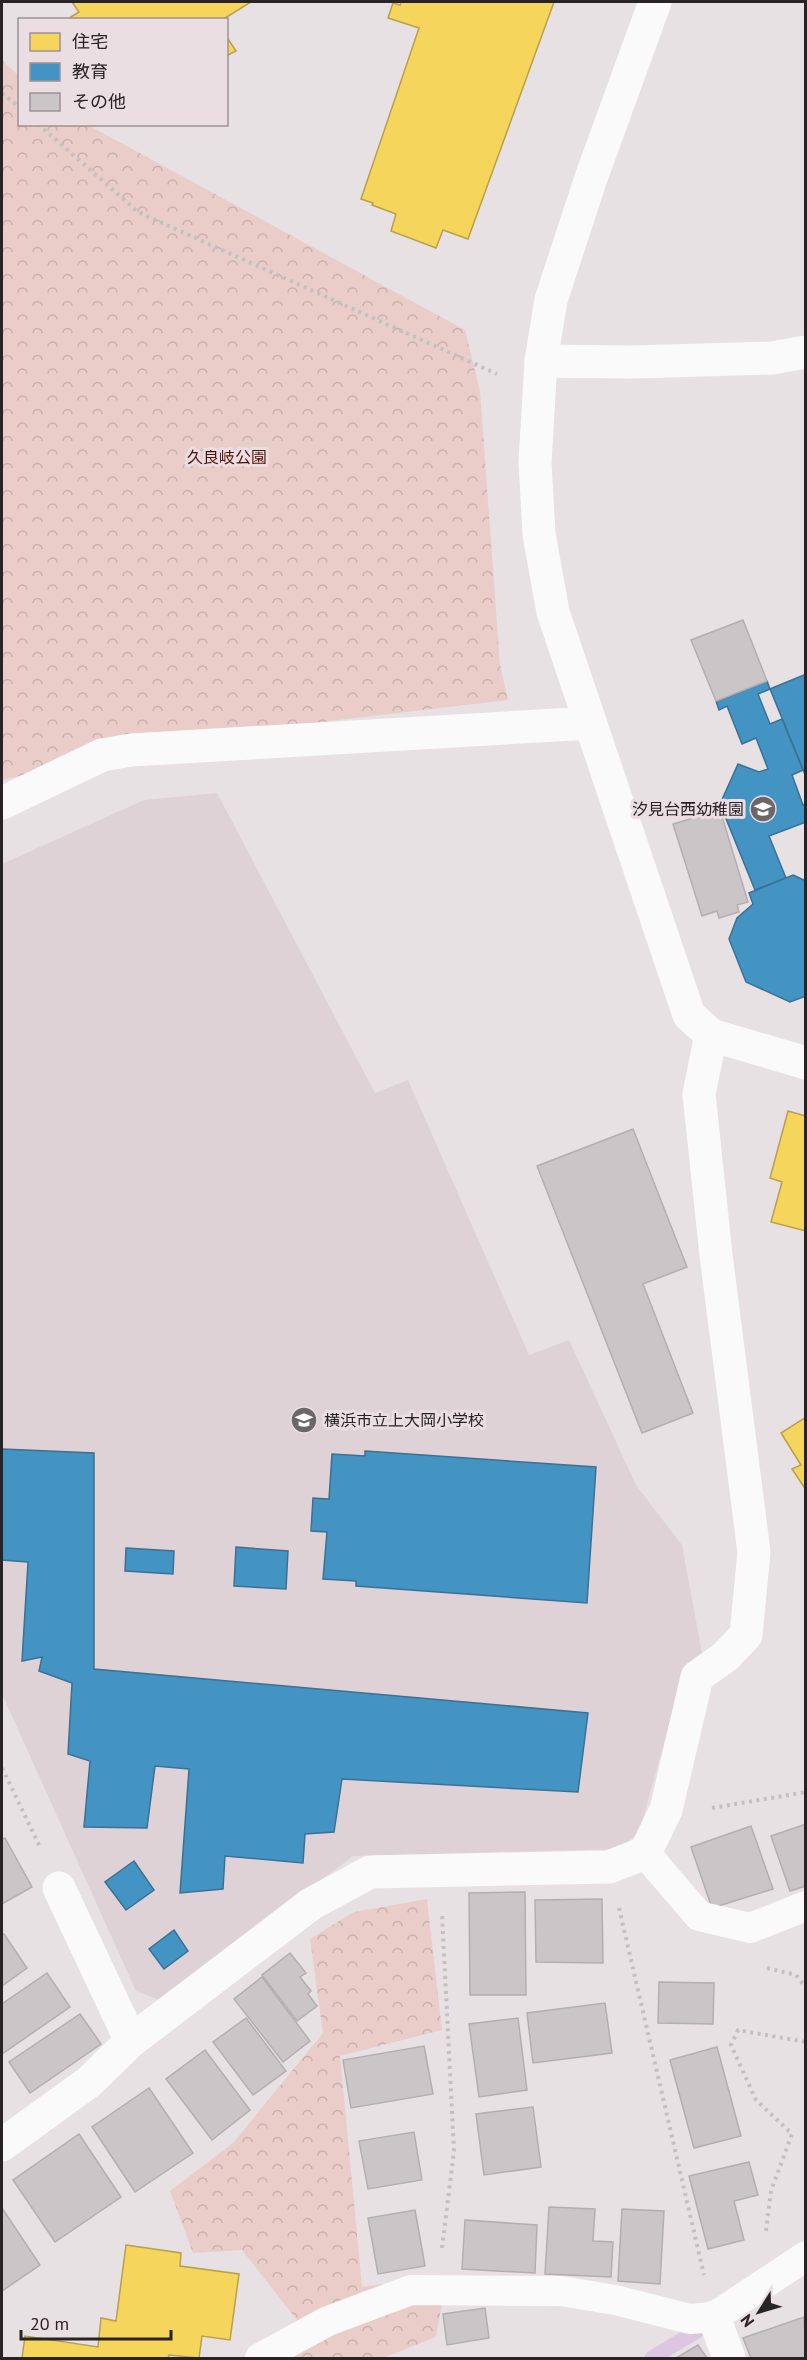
<svg xmlns="http://www.w3.org/2000/svg" width="807" height="2360" font-family="'PT Sans','Noto Sans JP',sans-serif">
<style>
.built{fill:#ded2d7}
.forest{fill:url(#forest-crowns)}
.homes{fill:#f6d55c;stroke:#b8a04c;stroke-width:1.5}
.schools{fill:#4393c3;stroke:#3b7194;stroke-width:1.5}
.lines{fill:none;stroke-linecap:round;stroke-linejoin:round}
.stream{stroke:#ddc6e2;stroke-width:15}
.building{fill:#cac6c8;stroke:#b3aeb0;stroke-width:1.5}
.path{stroke:#c3c0c1;stroke-width:4;stroke-dasharray:3 4.5;stroke-linecap:butt}
.service{stroke:#fbfafb;stroke-width:30}
.minor{stroke:#fbfafb;stroke-width:33}
.tertiary{stroke:#fbfafb;stroke-width:33}
.labels{text-anchor:middle;stroke-width:6;stroke-linejoin:round;paint-order:stroke}
.park-label{font-size:16px;fill:#501108;stroke:#eadee2}
.poi-label{font-size:16px;fill:#282325;stroke:#eadee2;text-anchor:end}
</style>
<defs>
<pattern id="forest-crowns" width="20" height="18" patternUnits="userSpaceOnUse" patternTransform="scale(1.5)"><rect width="20" height="18" fill="#eacdc9"/><path d="M2 6a3 3 0 1 1 6 0M12 15a3 3 0 1 1 6 0" fill="none" stroke="#c9b0ac"/></pattern>
</defs>
<rect width="100%" height="100%" fill="#e7e1e3"/>
<polygon class="built" points="217,793 375,1093 408,1080 529,1355 569,1340 636,1485 682,1545 702,1653 686,1664 639,1833 618,1849 353,1856 162,2001 136,1991 2,1694 2,864 144,800"/>
<g class="forest">
<polygon points="2,60 19,76 20,124 88,125 465,330 480,391 500,665 508,700 177,739 2,780"/>
<polygon points="427,1899 442,2030 340,2056 362,2287 447,2275 436,2337 383,2358 245,2358 297,2320 242,2250 193,2253 170,2191 233,2143 323,2033 310,1939 354,1912"/>
</g>
<g class="homes">
<polygon points="72,2 251,2 222,20 66,20 79,12"/>
<polygon points="401,2 554,2 468,239 443,230 436,248 391,231 396,214 372,205 373,203 361,199 419,28 388,18 393,3 400,5"/>
<polygon points="226,36 236,51 226,56"/>
<polygon points="788,1111 806,1116 806,1231 771,1222 782,1182 770,1178"/>
<polygon points="806,1417 806,1490 792,1469 801,1465 781,1433"/>
<polygon points="126,2245 181,2253 180,2266 239,2274 230,2340 202,2336 199,2358 169,2355 168,2358 22,2358 25,2336 98,2347 101,2318 116,2321"/>
</g>
<g class="schools">
<polygon points="806,674 806,777 770,689"/>
<polygon points="767,681 770,689 758,694 770,724 782,719 803,770 792,775 803,805 806,804 806,822 769,836 786,878 755,890 720,804 738,764 759,772 768,769 756,738 742,744 727,706 719,710 716,701"/>
<polygon points="793,875 806,881 806,996 790,1002 746,982 729,939 737,918 753,904 749,893"/>
<polygon points="2,1449 94,1453 94,1669 588,1713 578,1792 342,1779 334,1832 305,1834 303,1863 225,1856 223,1889 180,1893 189,1769 155,1766 147,1828 84,1827 90,1761 68,1754 72,1683 39,1671 42,1657 22,1661 28,1562 2,1560"/>
<polygon points="365,1451 596,1467 587,1603 356,1586 356,1581 323,1579 327,1532 311,1531 313,1498 329,1499 332,1454 365,1456"/>
<polygon points="236,1547 288,1551 286,1589 234,1586"/>
<polygon points="126,1548 174,1551 173,1574 125,1571"/>
<polygon points="134,1861 154,1890 126,1910 105,1882"/>
<polygon points="174,1930 188,1951 164,1969 149,1949"/>
</g>
<g class="lines">
<polyline class="stream" points="652,2358 697,2331"/>
</g>
<g class="building">
<polygon points="743,620 767,681 716,701 691,640"/>
<polygon points="720,810 748,902 737,905 739,912 719,918 717,911 702,916 673,824"/>
<polygon points="633,1129 687,1267 643,1284 693,1413 642,1433 537,1166"/>
<polygon points="806,1824 806,1886 790,1891 771,1836"/>
<polygon points="751,1826 773,1889 712,1908 691,1847"/>
<polygon points="5,1838 32,1887 2,1904 2,1840"/>
<polygon points="525,1892 526,1995 470,1995 469,1893"/>
<polygon points="602,1899 603,1963 536,1962 535,1900"/>
<polygon points="4,1934 27,1968 2,1986 2,1935"/>
<polygon points="290,1953 306,1973 300,1977 311,1991 308,1994 317,2006 297,2021 262,1975"/>
<polygon points="47,1973 70,2007 2,2054 2,2004"/>
<polygon points="262,1977 310,2041 283,2062 234,1999"/>
<polygon points="659,1982 714,1983 713,2024 658,2023"/>
<polygon points="605,2003 612,2053 533,2063 527,2013"/>
<polygon points="80,2014 101,2044 30,2093 9,2062"/>
<polygon points="246,2018 286,2071 253,2095 213,2042"/>
<polygon points="518,2018 527,2090 479,2097 469,2024"/>
<polygon points="424,2046 433,2094 351,2108 343,2060"/>
<polygon points="717,2047 741,2136 694,2148 670,2060"/>
<polygon points="205,2050 250,2110 212,2140 166,2079"/>
<polygon points="149,2088 193,2153 135,2192 92,2127"/>
<polygon points="533,2107 541,2167 484,2175 476,2114"/>
<polygon points="414,2132 422,2180 368,2189 359,2141"/>
<polygon points="79,2134 121,2197 55,2242 13,2180"/>
<polygon points="749,2162 758,2195 734,2201 744,2240 708,2249 689,2176"/>
<polygon points="549,2207 595,2209 593,2241 613,2242 611,2277 545,2274"/>
<polygon points="2,2208 40,2265 2,2291"/>
<polygon points="622,2209 664,2211 660,2284 618,2281"/>
<polygon points="415,2210 425,2266 378,2274 368,2218"/>
<polygon points="465,2220 537,2225 535,2273 462,2269"/>
<polygon points="485,2308 489,2338 447,2345 443,2314"/>
<polygon points="804,2317 806,2358 751,2358 743,2338"/>
<polygon points="698,2345 707,2358 676,2358"/>
</g>
<g class="lines">
<g class="path">
<polyline points="2,93 20,108"/>
<polyline points="38,124 138,212 497,374"/>
<polyline points="2,1768 41,1849"/>
<polyline points="712,1808 806,1792"/>
<polyline points="619,1908 704,2275"/>
<polyline points="767,1968 796,1975 806,1988"/>
<polyline points="766,2231 771,2191 792,2134 756,2100 731,2045 738,2030 806,2042"/>
<polyline points="442,2248 454,2151 442,1914"/>
</g>
<g class="service">
<polyline points="645,1853 699,1916 750,1928 806,1906"/>
<polyline points="260,2358 328,2321 411,2290 561,2291 615,2300 690,2319 714,2317 806,2256"/>
</g>
<g class="minor">
<polyline points="2,803 102,755 131,750 590,723"/>
<polyline points="59,1888 131,2041"/>
<polyline points="2,2145 89,2082 131,2041 311,1904 370,1872 609,1867 645,1853 666,1810 697,1677 726,1656 746,1635 754,1552 716,1255 699,1094 711,1035"/>
<polyline points="714,2317 729,2358"/>
</g>
<g class="tertiary">
<polyline points="655,2 591,178 551,300 541,361 535,462 539,534 553,612 689,1015 711,1035 806,1063"/>
<polyline points="541,361 632,362 772,358 806,352"/>
</g>
</g>
<defs>
<symbol id="school-disc" viewBox="-11 -11 22 22"><circle r="9.5" fill="#6b6668" stroke="#eadee2"/><path d="M0-5L7-2L0 1L-7-2ZM-4 1L0 2.5L4 1V4Q0 6-4 4Z" fill="#fff"/></symbol>
</defs>
<g fill-rule="evenodd">
<use href="#school-disc" x="748" y="794" width="30" height="30"/>
<use href="#school-disc" x="289" y="1405" width="30" height="30"/>
</g>
<g class="labels">
<g class="park-label">
<text x="227" y="463">久良岐公園</text>
</g>
<g class="poi-label">
<text x="744" y="815">汐見台西幼稚園</text>
<text x="324" y="1426" text-anchor="start">横浜市立上大岡小学校</text>
</g>
</g>
<rect width="807" height="2360" fill="none" stroke="#282325" stroke-width="6"/>
<rect x="18" y="18" width="210" height="108" fill="#eadee2" stroke="#9c9396" stroke-width="1.5"/>
<rect x="30" y="33" width="30" height="18" fill="#f6d55c" stroke="#9c9396" stroke-width="1.5"/>
<text x="72" y="48" font-size="18" fill="#282325">住宅</text>
<rect x="30" y="63" width="30" height="18" fill="#4393c3" stroke="#9c9396" stroke-width="1.5"/>
<text x="72" y="78" font-size="18" fill="#282325">教育</text>
<rect x="30" y="93" width="30" height="18" fill="#cac6c8" stroke="#9c9396" stroke-width="1.5"/>
<text x="72" y="108" font-size="18" fill="#282325">その他</text>
<g transform="translate(759 2312) rotate(233)" stroke="#eadee2" stroke-width="4.5" paint-order="stroke">
<path d="M0-4.5L10 22L0 15L-10 22Z" fill="#282325"/>
<text y="-9" font-size="16" font-weight="bold" text-anchor="middle" fill="#282325">N</text>
</g>
<path d="M21 2330v9h150v-9" fill="none" stroke="#282325" stroke-width="3"/>
<text x="30" y="2330" font-size="18" fill="#282325" stroke="#eadee2" stroke-width="4.5" paint-order="stroke">20 m</text>
</svg>
